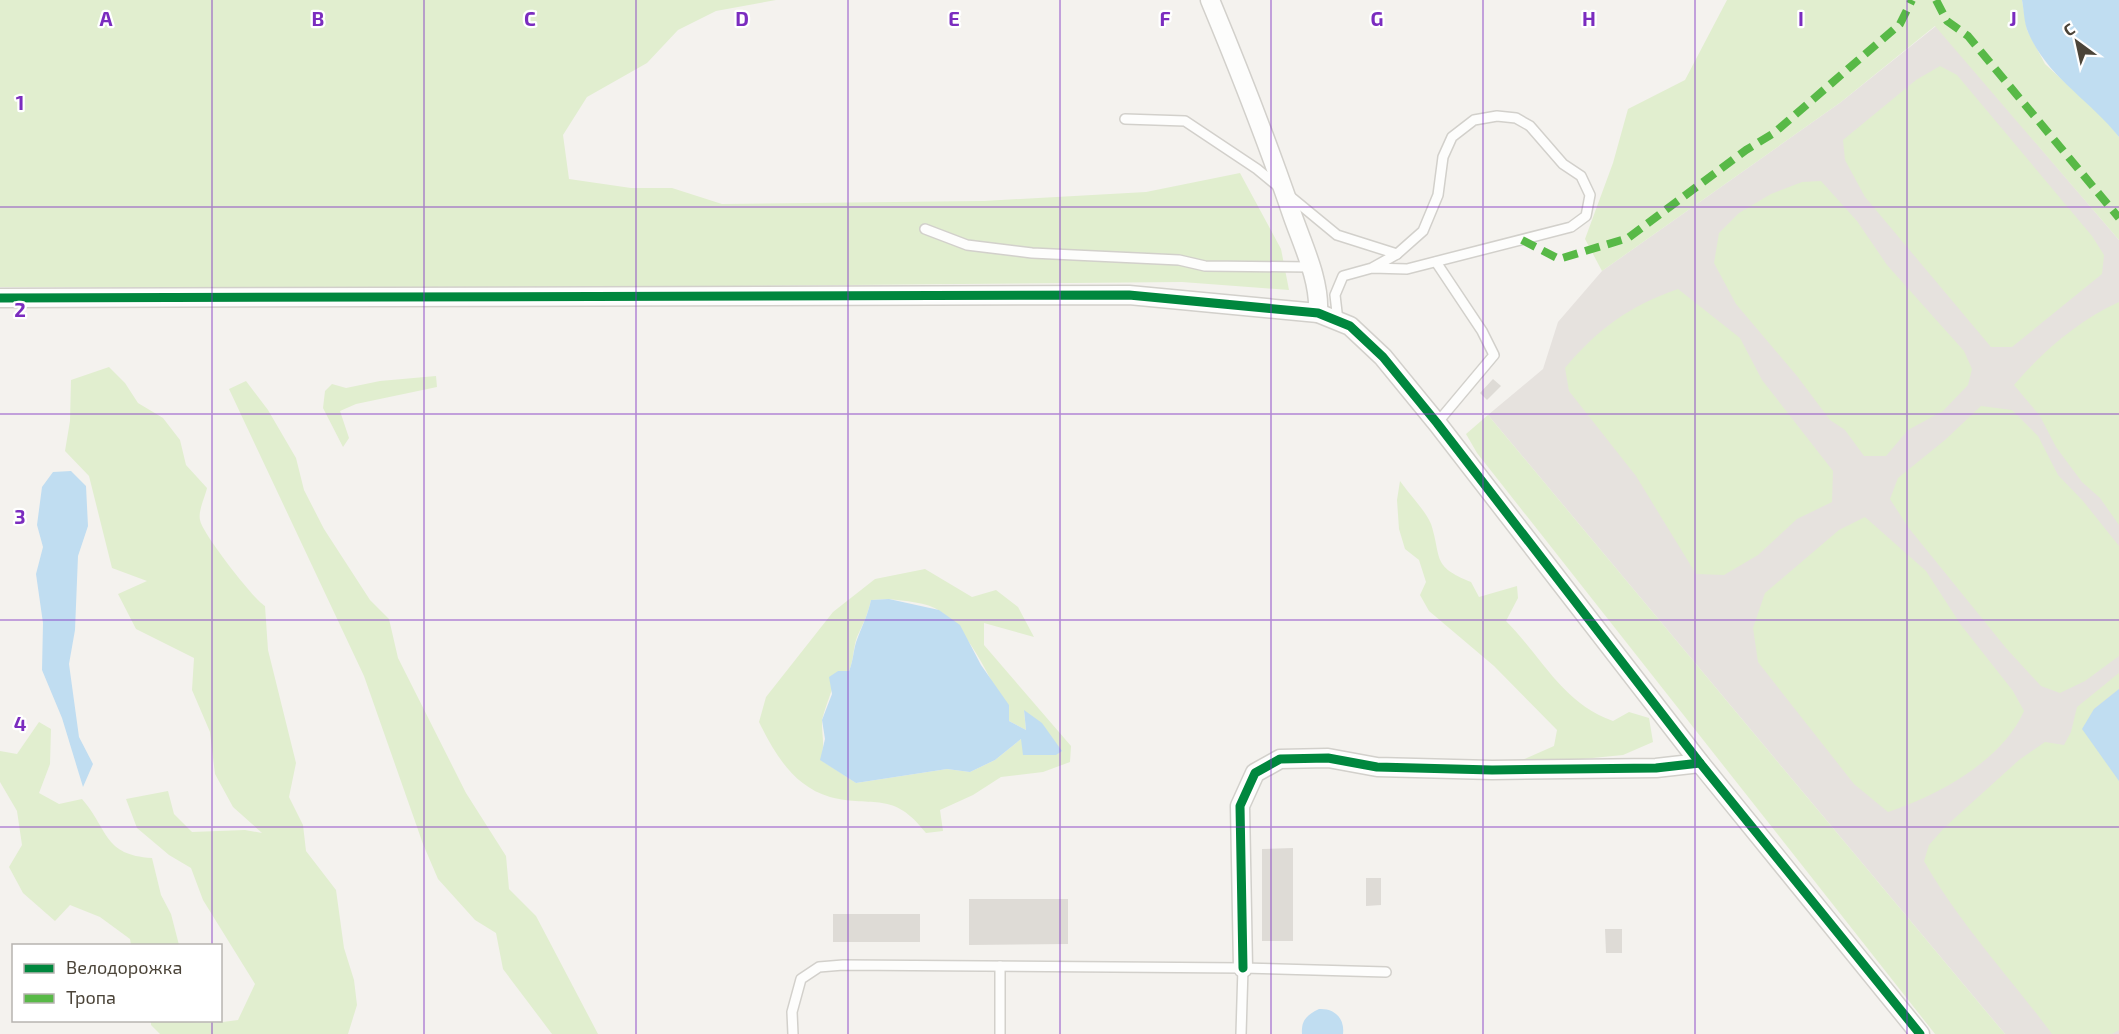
<svg xmlns="http://www.w3.org/2000/svg" width="2119" height="1034" font-family="'Exo 2',sans-serif">
<style>
.industrial{fill:#e6e2de}
.green{fill:#e1eecf;fill-rule:evenodd}
.water{fill:#c0ddf1}
.building{fill:#dedbd6}
.lines{fill:none;stroke-linecap:round;stroke-linejoin:round}
.lane-casing{stroke:#d2d0cb;stroke-width:12}
.street-casing{stroke:#d2d0cb;stroke-width:21}
.lane{stroke:#fdfdfc;stroke-width:9}
.street{stroke:#fdfdfc;stroke-width:18}
.quiet{stroke:#58b947;stroke-width:8;stroke-dasharray:15 8;stroke-linecap:butt}
.cycleway-casing{stroke:#fff;stroke-width:13}
.cycleway{stroke:#00873e;stroke-width:9}
.grid{fill:none;stroke:#7b2cbf;stroke-width:1.5;stroke-opacity:0.55}
.grid-label{font-size:20px;text-anchor:middle;font-weight:bold;fill:#7b2cbf;stroke:#fff;stroke-width:4.5;stroke-linejoin:round;paint-order:stroke}
</style>
<rect width="100%" height="100%" fill="#f4f2ee"/>
<polygon class="industrial" points="1936,26 2119,240 2119,1034 2005,1034 1488,415 1543,369 1558,322 1602,271 1841,102"/>
<g class="green">
<polygon points="0,0 776,0 716,11 678,30 647,63 587,97 563,135 569,179 631,188 672,188 722,204 984,201 1146,192 1240,173 1281,249 1289,290 1182,282 513,288 0,287"/>
<polygon points="1727,0 2022,0 2027,30 2045,64 2106,120 2119,137 2119,240 1935,26 1841,102 1602,271 1585,239 1613,163 1628,109 1685,80"/>
<polygon points="1940,66 1957,75 2092,236 2104,255 2102,274 2012,347 1991,347 1865,197 1845,160 1843,140 1916,80"/>
<polygon points="1821,181 1857,221 1887,265 1964,351 1972,369 1968,385 1943,411 1908,430 1886,456 1864,456 1845,430 1830,420 1797,376 1736,304 1714,263 1719,233 1739,213 1771,194 1802,182"/>
<path d="M 1678,289 L 1740,338 L 1762,380 L 1833,471 L 1832,502 L 1797,519 L 1758,555 L 1724,575 L 1696,574 L 1636,476 L 1569,391 L 1565,368 C 1598,329 1629,306 1678,289 Z"/>
<path d="M 2119,302 L 2119,525 L 2100,498 L 2082,482 L 2056,447 L 2040,416 L 2014,385 C 2042,352 2079,320 2119,302 Z"/>
<path d="M 109,367 L 125,383 L 138,403 L 163,418 L 180,440 L 186,465 L 207,488 C 205,497 198,511 200,520 C 202,533 254,600 265,606 L 268,650 L 296,763 L 289,797 L 303,825 L 306,851 L 336,890 L 344,948 L 354,980 L 357,1005 L 348,1034 L 160,1034 L 151,1025 L 151,1021 L 215,1023 L 238,1020 L 255,984 L 203,900 L 191,868 L 169,855 L 137,828 L 126,799 L 168,791 L 174,814 L 192,832 L 245,830 L 262,833 L 233,807 L 215,774 L 210,732 L 192,690 L 194,658 L 136,629 L 118,594 L 147,581 L 112,568 L 89,476 L 65,451 L 70,421 L 71,380 Z"/>
<polygon points="436,376 437,387 356,404 340,411 349,438 343,447 323,408 325,391 332,384 346,388 380,381"/>
<polygon points="246,381 268,410 296,458 304,490 324,529 370,600 389,619 398,658 466,793 506,856 509,889 536,916 598,1034 552,1034 503,969 496,933 475,920 438,879 423,844 364,676 229,389"/>
<polygon points="1981,406 2012,410 2038,436 2058,475 2083,501 2119,546 2119,656 2085,681 2060,693 2041,686 2006,648 1908,527 1890,499 1898,478 1945,440"/>
<polygon points="1488,415 2005,1034 1935,1034 1477,453 1466,434"/>
<path d="M 1400,481 C 1409,494 1425,510 1431,524 C 1442,558 1431,566 1471,582 L 1479,597 L 1517,586 L 1518,598 L 1506,621 C 1541,656 1563,704 1613,721 L 1629,712 L 1649,718 L 1653,742 L 1623,755 L 1541,763 L 1522,760 L 1554,746 L 1557,730 L 1494,666 L 1429,611 L 1420,595 L 1426,582 L 1419,560 L 1405,549 L 1399,529 L 1397,500 Z"/>
<path d="M 1865,517 L 1926,571 L 1961,625 L 2013,691 L 2024,711 C 2002,761 1937,796 1888,812 L 1854,784 L 1758,662 L 1753,628 L 1765,593 L 1839,530 Z"/>
<path d="M 925,569 L 972,597 L 996,590 L 1018,607 L 1034,637 L 984,623 L 984,645 L 1071,746 L 1070,762 L 1043,772 L 1001,777 L 973,795 L 940,810 L 943,831 L 926,833 C 893,790 874,808 830,797 C 793,786 775,754 759,722 L 766,697 L 833,612 L 875,579 ZM 889,599 C 904,601 927,602 940,611 C 970,632 996,687 1009,721 L 1026,730 L 1024,711 L 1056,755 L 1021,739 L 995,760 L 970,772 L 947,769 L 856,783 L 821,760 C 825,741 822,739 822,722 C 822,715 835,683 838,671 L 849,671 C 854,660 853,648 857,637 C 863,624 868,614 871,600 Z"/>
<path d="M 2119,673 L 2119,689 L 2094,709 L 2083,729 L 2119,781 L 2119,1030 L 2112,1034 L 2052,1034 C 2009,976 1959,923 1924,861 L 1929,845 L 1945,827 L 2019,760 L 2045,742 L 2064,745 L 2071,732 L 2077,707 Z"/>
<path d="M 39,722 L 51,729 L 50,764 L 39,793 L 59,804 L 82,799 C 109,830 103,855 152,858 L 161,895 L 171,914 L 179,945 L 131,945 L 130,939 L 100,917 L 70,905 L 55,921 L 23,893 L 9,867 L 22,845 L 17,811 L 0,782 L 0,751 L 17,754 Z"/>
</g>
<g class="water">
<path d="M 2022,0 L 2119,0 L 2119,137 C 2090,100 2047,77 2028,32 C 2024,23 2024,10 2022,0 Z"/>
<polygon points="71,471 86,486 88,526 78,556 75,630 69,664 79,737 93,764 83,787 62,718 42,670 43,623 36,574 43,547 37,525 42,487 53,472"/>
<path d="M 889,599 L 939,610 L 960,625 L 981,665 L 1009,705 L 1009,721 L 1026,730 L 1024,710 L 1042,723 L 1062,751 L 1056,755 L 1023,755 L 1021,739 L 995,760 L 970,772 L 947,769 L 856,783 L 820,760 L 825,739 L 822,720 L 832,694 L 829,677 L 838,671 L 849,671 C 854,660 853,648 858,637 C 863,624 868,614 871,600 Z"/>
<polygon points="2119,689 2119,781 2082,729 2094,709"/>
<path d="M 1319,1009 C 1334,1008 1345,1018 1343,1034 L 1302,1034 C 1301,1020 1307,1015 1319,1009 Z"/>
</g>
<g class="building">
<polygon points="1493,379 1501,386 1487,400 1480,393"/>
<polygon points="1293,848 1293,941 1262,941 1262,849"/>
<polygon points="1366,878 1381,878 1381,905 1366,906"/>
<polygon points="969,899 1068,899 1068,944 969,945"/>
<rect x="833" y="914" width="87" height="28"/>
<polygon points="1605,929 1622,929 1622,953 1606,953"/>
</g>
<g class="lines">
<defs>
<g id="lane">
<polyline points="1125,119 1185,121 1257,169 1337,235 1397,254"/>
<polyline points="925,229 967,245 1032,253 1179,260 1205,266 1310,267"/>
<polyline points="1436,262 1482,331 1494,355 1437,423"/>
<polyline points="1338,321 1335,295 1343,276 1372,268 1407,269 1571,227 1586,216 1590,195 1581,176 1563,164 1530,126 1516,118 1497,116 1474,120 1452,137 1443,157 1438,195 1423,231 1397,254 1372,268"/>
<polyline points="1000,966 1000,1034"/>
<polyline points="793,1034 792,1012 801,979 819,967 843,965 1243,968 1386,972"/>
<polyline points="1241,1034 1243,968"/>
</g>
<g id="street">
<path d="M 1210,0 C 1240,72 1268,144 1293,217 C 1304,248 1320,281 1318,313"/>
<polyline points="0,298 1129,295 1318,313 1350,326 1383,357 1437,423 1700,763 1920,1034"/>
<polyline points="1243,968 1240,806 1255,773 1280,759 1328,758 1377,767 1492,770 1656,768 1700,763"/>
</g>
</defs>
<use href="#lane" class="lane-casing"/>
<use href="#street" class="street-casing"/>
<use href="#lane" class="lane"/>
<use href="#street" class="street"/>
<g class="quiet">
<polyline points="1936,0 1947,21 1968,36 2119,218"/>
<polyline points="1522,240 1559,259 1628,238 1746,150 1774,133 1900,24 1912,0"/>
</g>
<defs>
<g id="cycleway">
<polyline points="0,298 1129,295 1318,313 1350,326 1383,357 1437,423 1700,763 1920,1034"/>
<polyline points="1243,968 1240,806 1255,773 1280,759 1328,758 1377,767 1492,770 1656,768 1700,763"/>
</g>
</defs>
<use href="#cycleway" class="cycleway-casing"/>
<use href="#cycleway" class="cycleway"/>
</g>
<path class="grid" d="M 212,0 L 212,946M 424,0 L 424,1034M 636,0 L 636,1034M 848,0 L 848,1034M 1060,0 L 1060,1034M 1271,0 L 1271,1034M 1483,0 L 1483,1034M 1695,0 L 1695,1034M 1907,0 L 1907,1034M 0,207 L 2119,207M 0,414 L 2119,414M 0,620 L 2119,620M 0,827 L 2119,827M 212,1020 L 212,1034"/>
<g class="grid-label">
<text x="106" y="26">A</text>
<text x="318" y="26">B</text>
<text x="530" y="26">C</text>
<text x="742" y="26">D</text>
<text x="954" y="26">E</text>
<text x="1165" y="26">F</text>
<text x="1377" y="26">G</text>
<text x="1589" y="26">H</text>
<text x="1801" y="26">I</text>
<text x="2013" y="26">J</text>
<text x="20" y="110">1</text>
<text x="20" y="317">2</text>
<text x="20" y="524">3</text>
<text x="20" y="731">4</text>
</g>
<rect x="12" y="944" width="210" height="78" fill="#ffffff" stroke="#b7b4b0" stroke-width="1.5"/>
<rect x="24" y="964" width="30" height="9" fill="#00873e" stroke="#b7b4b0" stroke-width="1.5"/>
<text x="66" y="974" font-size="18" fill="#4b4439">Велодорожка</text>
<rect x="24" y="994" width="30" height="9" fill="#58b947" stroke="#b7b4b0" stroke-width="1.5"/>
<text x="66" y="1004" font-size="18" fill="#4b4439">Тропа</text>
<g transform="translate(2077 42) rotate(327)" stroke="#ffffff" stroke-width="4.5" paint-order="stroke">
<path d="M0-4.5L10 22L0 15L-10 22Z" fill="#4b4439"/>
<text y="-9" font-size="16" font-weight="bold" text-anchor="middle" fill="#4b4439">С</text>
</g>
</svg>
